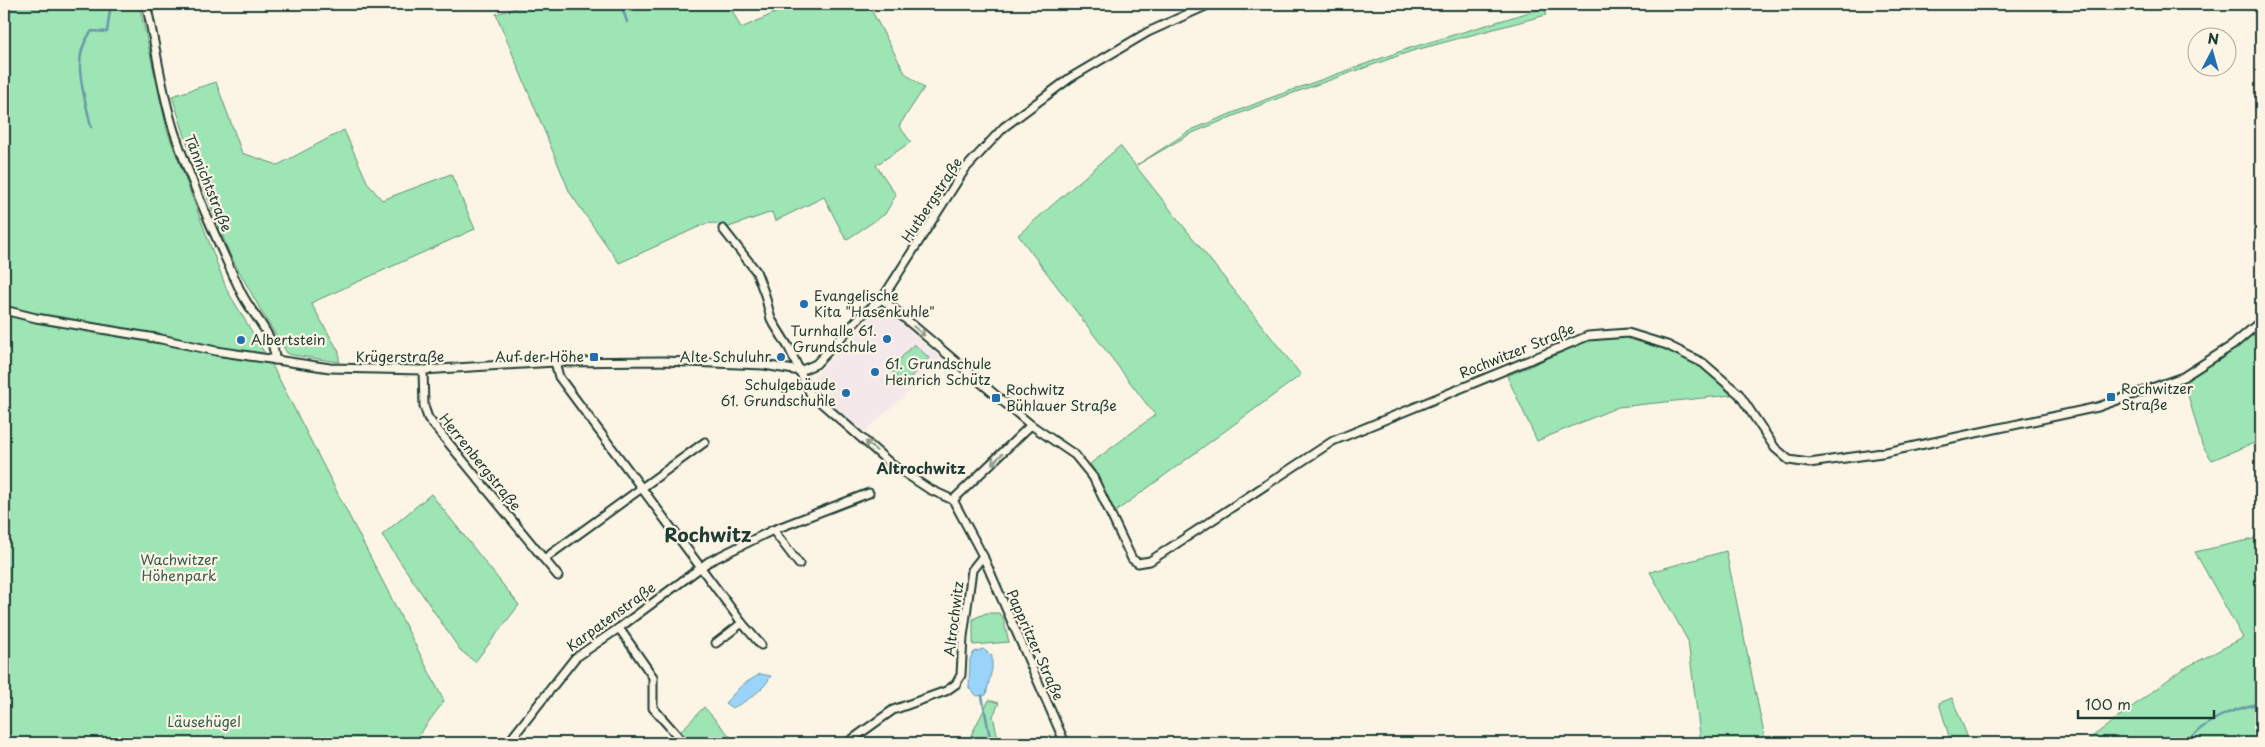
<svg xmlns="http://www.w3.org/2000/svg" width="2265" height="747" font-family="'Playpen Sans',sans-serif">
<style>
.built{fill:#f5e8ea}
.green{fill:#9de5b4;stroke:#5e9174}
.water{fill:#9ad4fa;stroke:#6998ab}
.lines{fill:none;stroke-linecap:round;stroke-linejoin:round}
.stream{stroke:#6998ab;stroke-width:2.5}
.minor-casing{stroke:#1f3d34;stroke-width:11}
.minor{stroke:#fcf5e5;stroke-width:7}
.oneway{stroke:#8e998c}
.poi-dot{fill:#1f6fb2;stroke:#fcf5e5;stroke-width:2}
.labels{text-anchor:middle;stroke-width:4.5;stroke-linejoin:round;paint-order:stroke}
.street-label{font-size:14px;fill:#1f3d34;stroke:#fcf5e5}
.poi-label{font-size:14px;fill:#1f3d34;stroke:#fcf5e5;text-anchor:start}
.park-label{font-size:14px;fill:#385f4e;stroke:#fcf5e5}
.neighbourhood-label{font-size:15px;font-weight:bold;fill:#1f3d34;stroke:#fcf5e5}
.district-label{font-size:19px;font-weight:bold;fill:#1f3d34;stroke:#fcf5e5}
</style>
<rect width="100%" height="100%" fill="#fcf5e5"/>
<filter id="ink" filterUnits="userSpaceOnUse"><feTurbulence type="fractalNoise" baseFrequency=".02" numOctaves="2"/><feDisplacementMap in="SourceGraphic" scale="10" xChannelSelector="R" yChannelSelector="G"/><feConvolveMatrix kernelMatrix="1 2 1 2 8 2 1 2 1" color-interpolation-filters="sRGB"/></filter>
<g filter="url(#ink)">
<polygon class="built" points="877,310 887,311 944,360 862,434 813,391 808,383"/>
<g class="green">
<polygon points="4,4 139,4 167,130 227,290 273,367 444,701 413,743 4,743"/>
<polygon points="529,4 729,4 741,28 795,4 868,4 905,73 924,88 899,126 911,142 876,165 896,195 885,214 846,240 824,197 775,221 772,212 726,228 714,223 705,224 619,263 570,193 496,14"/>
<polygon points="1542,4 1546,4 1546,15 1412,51 1268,102 1190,134 1137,165 1191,130 1267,99 1410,48 1543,8"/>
<polygon points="216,82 242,153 278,165 344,130 368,184 382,200 451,174 475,229 311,303 339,352 339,362 292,355 287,353 264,316 230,255 193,161 172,96"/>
<polygon points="1120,146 1301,375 1115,512 1097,474 1090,464 1155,415 1018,235"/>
<polygon points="2261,321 2261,442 2259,441 2212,460 2202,445 2183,377"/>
<polygon points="1628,337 1668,350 1703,368 1731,395 1618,407 1537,441 1507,376 1590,340"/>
<polygon points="914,344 929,358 904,384 890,370"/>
<polygon points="431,494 519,605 475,662 460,650 382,535"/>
<polygon points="2261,530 2261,743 2084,743 2181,670 2243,638 2195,552 2253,539"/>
<polygon points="1726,551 1766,743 1701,743 1688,641 1650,572"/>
<polygon points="986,613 999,613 1003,618 1009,642 973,645 973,619"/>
<polygon points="1952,698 1970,743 1951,743 1939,703"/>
<polygon points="989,700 999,703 993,716 999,743 967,743"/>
<polygon points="704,707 736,743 691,743 680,732"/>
</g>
<g class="water">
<polygon points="983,649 992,656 992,669 986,695 977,696 969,688 970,659 974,652"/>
<path d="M 760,674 L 771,676 C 764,690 746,702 732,708 L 725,703 L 742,685 Z"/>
</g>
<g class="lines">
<g class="stream">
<polyline points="621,4 627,22"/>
<path d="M 91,127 C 85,95 69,58 92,31 L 107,32 L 110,10 L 105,4"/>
<polyline points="982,696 991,743"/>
<path d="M 2185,743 C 2208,719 2227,711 2260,703 L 2261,700"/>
</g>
<defs>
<g id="minor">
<path d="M 146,4 C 156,45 161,90 174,131 C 192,185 216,238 240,290 C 250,313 275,334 275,360"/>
<polyline points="723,229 756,271 765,295 771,319 789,348 810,393 891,464 929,489 953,500 983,556 1065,743"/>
<polyline points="882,299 1031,425 1075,455 1093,477 1132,559 1138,563 1150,561 1333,441 1588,336 1628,333 1667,345 1703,363 1739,394 1775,448 1789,460 1809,463 1882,453 2098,407 2183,377 2233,345 2261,321"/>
<polyline points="4,310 36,318 161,339 216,351 330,368 423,370 555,362 663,361 764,365 800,371 816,364 863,314 882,299 965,169 1004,127 1070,78 1148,32 1210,4"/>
<polyline points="555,362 559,377 742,623 761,645"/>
<polyline points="423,370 424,406 428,418 544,559 705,442"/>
<polyline points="953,500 1031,425"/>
<polyline points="773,530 799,564"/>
<polyline points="544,559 558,576"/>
<polyline points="619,628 653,677 653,708 684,743"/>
<polyline points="716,643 742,623"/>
<polyline points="508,743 575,658 619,628 708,562 773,530 869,493"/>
<polyline points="847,743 893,710 946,691 956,684 961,675 963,637 972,570 983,556"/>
</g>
</defs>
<use href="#minor" class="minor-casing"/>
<use href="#minor" class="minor"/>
</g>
<defs><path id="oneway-shaft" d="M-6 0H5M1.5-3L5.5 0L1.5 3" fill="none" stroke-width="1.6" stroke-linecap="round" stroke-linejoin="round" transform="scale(1.25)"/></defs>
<g class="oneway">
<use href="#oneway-shaft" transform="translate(919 331) rotate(40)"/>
<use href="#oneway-shaft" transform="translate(871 446) rotate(-139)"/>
<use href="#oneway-shaft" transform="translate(997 459) rotate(136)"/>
</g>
</g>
<g class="poi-dot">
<circle cx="804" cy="304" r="5"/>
<circle cx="887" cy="339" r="5"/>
<circle cx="241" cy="340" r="5"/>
<rect x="589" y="352" width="10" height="10" rx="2.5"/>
<circle cx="781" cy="357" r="5"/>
<circle cx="875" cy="372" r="5"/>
<circle cx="846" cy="393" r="5"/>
<rect x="2106" y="392" width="10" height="10" rx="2.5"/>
<rect x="991" y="393" width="10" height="10" rx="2.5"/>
</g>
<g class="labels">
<g class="street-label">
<text transform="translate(208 183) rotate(68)" y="5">Tännichtstraße</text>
<text transform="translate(932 200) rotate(-57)" y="5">Hutbergstraße</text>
<text transform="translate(1517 351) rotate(-22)" y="5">Rochwitzer Straße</text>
<text x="400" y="362">Krügerstraße</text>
<text transform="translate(480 462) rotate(51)" y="5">Herrenbergstraße</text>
<text transform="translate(611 617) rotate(-36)" y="5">Karpatenstraße</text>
<text transform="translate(954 619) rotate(-83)" y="5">Altrochwitz</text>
<text transform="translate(1035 645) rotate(66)" y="5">Pappritzer Straße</text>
</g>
<g class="poi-label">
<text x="814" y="301">Evangelische<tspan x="814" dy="16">Kita "Hasenkuhle"</tspan></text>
<text x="877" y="336" text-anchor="end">Turnhalle 61.<tspan x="877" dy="16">Grundschule</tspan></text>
<text x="251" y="345">Albertstein</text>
<text x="584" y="362" text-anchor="end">Auf der Höhe</text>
<text x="771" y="362" text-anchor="end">Alte Schuluhr</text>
<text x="885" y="369">61. Grundschule<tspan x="885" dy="16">Heinrich Schütz</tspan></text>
<text x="836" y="390" text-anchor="end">Schulgebäude<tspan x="836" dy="16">61. Grundschuhle</tspan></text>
<text x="2121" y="394">Rochwitzer<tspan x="2121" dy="16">Straße</tspan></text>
<text x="1006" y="395">Rochwitz<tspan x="1006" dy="16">Bühlauer Straße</tspan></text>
</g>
<g class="park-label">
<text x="179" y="565">Wachwitzer<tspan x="179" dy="16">Höhenpark</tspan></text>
<text x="204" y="727">Läusehügel</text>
</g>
<g class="neighbourhood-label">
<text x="921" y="474">Altrochwitz</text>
</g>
<g class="district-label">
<text x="708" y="542">Rochwitz</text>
</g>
</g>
<rect width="2265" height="747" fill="none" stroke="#fcf5e5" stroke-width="20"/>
<rect x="10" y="10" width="2245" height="727" fill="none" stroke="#1f3d34" stroke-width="2" filter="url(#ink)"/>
<g transform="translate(2212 52) rotate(6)"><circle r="24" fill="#fcf5e5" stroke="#a4ab9e"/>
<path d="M0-4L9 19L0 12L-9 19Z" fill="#1f6fb2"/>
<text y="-8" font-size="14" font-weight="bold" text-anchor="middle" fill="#1f3d34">N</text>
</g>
<path d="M2078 710v8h136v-8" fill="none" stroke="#1f3d34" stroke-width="2.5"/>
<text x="2085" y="710" font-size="15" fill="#1f3d34" stroke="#fcf5e5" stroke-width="4" paint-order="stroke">100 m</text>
</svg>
